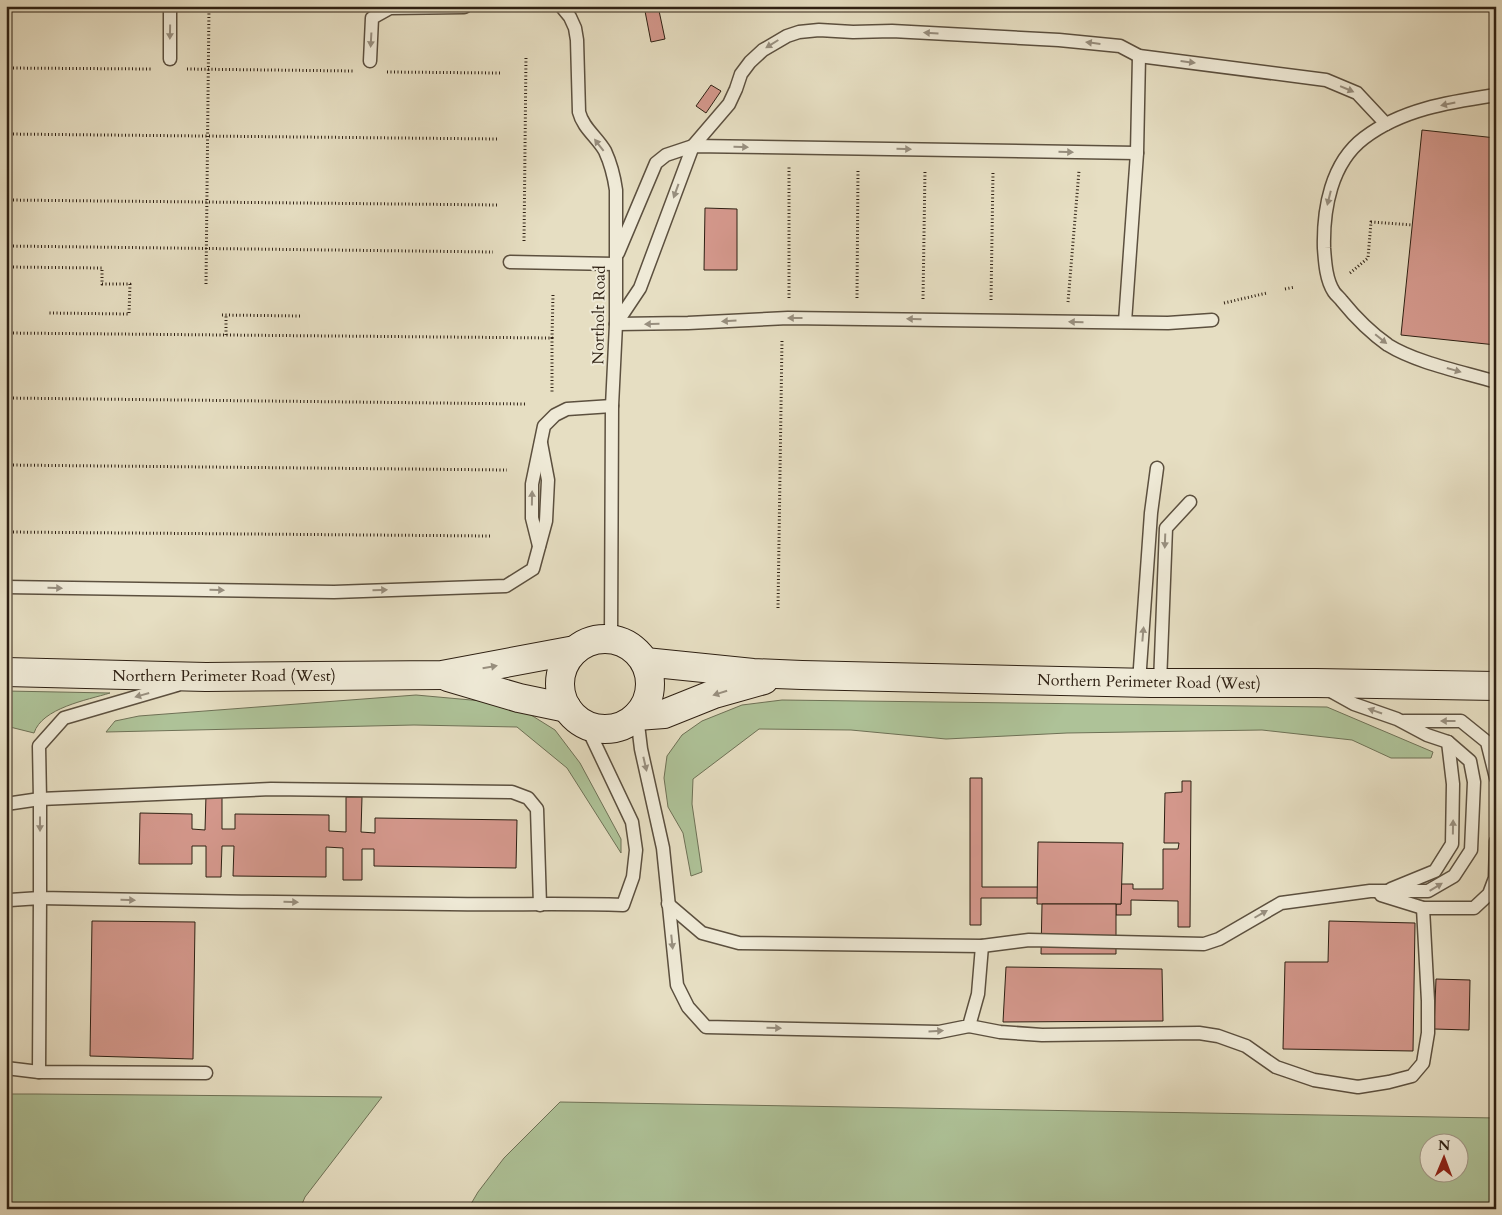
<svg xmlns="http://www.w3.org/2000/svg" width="1502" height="1215" font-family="Cardo,serif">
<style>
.green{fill:#aec298;stroke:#6e7156;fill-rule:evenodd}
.building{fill:#d3978b;stroke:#2e2013}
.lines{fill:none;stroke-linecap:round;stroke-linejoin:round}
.lane-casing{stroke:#5c503f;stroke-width:15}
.secondary-casing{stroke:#2e2013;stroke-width:30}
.path{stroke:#2e2013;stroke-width:3;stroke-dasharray:1 2.5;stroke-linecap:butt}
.lane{stroke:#efead7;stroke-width:12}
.secondary{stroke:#efead7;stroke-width:28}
.oneway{fill:#988f7f}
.labels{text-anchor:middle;stroke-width:4;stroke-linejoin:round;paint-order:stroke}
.street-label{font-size:16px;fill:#2e2013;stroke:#efead7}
</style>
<rect width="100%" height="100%" fill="#e6dec2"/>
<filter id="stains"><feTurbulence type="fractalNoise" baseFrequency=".004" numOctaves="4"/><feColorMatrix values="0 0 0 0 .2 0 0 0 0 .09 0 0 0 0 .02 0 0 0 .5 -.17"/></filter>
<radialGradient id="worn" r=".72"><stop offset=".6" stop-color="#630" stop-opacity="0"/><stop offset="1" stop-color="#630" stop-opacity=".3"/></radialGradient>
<g class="green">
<path d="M 6,691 L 110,693 C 87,700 42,708 34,733 L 6,726 Z"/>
<polygon points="416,695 482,701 523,710 555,730 580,763 621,839 621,853 567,768 517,727 414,725 106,732 115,721 139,716"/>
<polygon points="782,700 1327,707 1433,752 1431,758 1391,758 1352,740 1262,730 1067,733 946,739 851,730 759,729 693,779 692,804 702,872 691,876 683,833 668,807 664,778 667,756 682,735 702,721 742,705"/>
<polygon points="6,1094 36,1094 382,1097 305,1197 300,1209 6,1209"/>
<path d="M 560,1102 L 1496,1118 L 1496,1209 L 468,1209 L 478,1192 L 504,1158 ZM 1460,1142 L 1460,1172 L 1430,1172 L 1430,1142 Z"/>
</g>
<g class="building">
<polygon points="644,6 658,6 665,39 651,42"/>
<polygon points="711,85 721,91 706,113 696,106"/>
<polygon points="1422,130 1496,138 1496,345 1401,335"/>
<polygon points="705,208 737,209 737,270 704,270"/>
<polygon points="970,778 982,778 982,887 1038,887 1038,898 981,898 981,925 970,925"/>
<polygon points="1182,781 1191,781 1190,927 1178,927 1178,901 1131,900 1131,915 1116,915 1116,904 1121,904 1121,884 1133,884 1133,889 1163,889 1163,849 1178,849 1179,843 1164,843 1165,793 1182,792"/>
<polygon points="206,795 222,795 222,829 235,829 235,814 329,815 329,831 346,832 346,797 362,797 361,832 375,833 375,818 517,820 516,868 374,866 374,849 362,849 362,880 343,880 343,848 326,847 326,877 233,876 234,846 222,846 221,877 206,877 206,846 192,846 192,864 139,864 140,813 192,814 192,829 205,830"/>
<polygon points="1038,842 1123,843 1121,904 1037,904"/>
<polygon points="1042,904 1116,904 1116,954 1041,954"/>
<polygon points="92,921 195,922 193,1059 90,1056"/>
<polygon points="1329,921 1415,923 1413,1051 1283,1049 1285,962 1328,962"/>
<polygon points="1006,967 1162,969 1163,1021 1003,1022"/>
<polygon points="1436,979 1470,980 1469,1030 1434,1029"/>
</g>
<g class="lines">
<defs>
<g id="lane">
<path d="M 561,6 L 570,17 L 575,28 L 577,40 L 579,112 C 583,128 597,137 605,151 C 611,164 614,176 616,190 L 616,324 L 612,406 L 611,639"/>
<polyline points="170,59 170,6"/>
<polyline points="370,61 372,18 390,8 464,7 466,6"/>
<path d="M 1496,95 C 1450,102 1402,109 1364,138 C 1331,163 1323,209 1324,248 C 1325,262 1326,280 1334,292 C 1336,295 1340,298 1342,301 C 1355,317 1371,333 1388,345 C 1417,363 1463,372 1496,382"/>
<polyline points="618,253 656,163 666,155 693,146 1137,153"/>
<polyline points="510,262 615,264"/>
<polyline points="1125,322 1137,153 1139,56"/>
<polyline points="616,324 640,288 693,146 729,104 736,89 741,74 750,62 763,50 787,36 799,32 819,30 853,32 892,31 1059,40 1120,46 1139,56 1326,80 1357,93 1386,124"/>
<polyline points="616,324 688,323 788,318 1168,323 1212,320"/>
<polyline points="539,546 532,518 532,484 544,426 555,415 567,409 612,406"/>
<polyline points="6,587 334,592 506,586 533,569 546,521 548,480 541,443"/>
<polyline points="1139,682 1151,513 1157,468"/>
<polyline points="1160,683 1166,528 1190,502"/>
<path d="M 177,685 L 64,718 L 39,746 L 40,799 L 40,898 C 176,901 313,903 449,904 C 507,905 565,903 623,905 L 633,877 L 636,850 L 632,822 L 586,725"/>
<polyline points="637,716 641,749 663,848 677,985 688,1007 706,1027 939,1032 969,1026 978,994 982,946"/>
<polyline points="1404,721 1461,721 1487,742 1496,778"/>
<polyline points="6,804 40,799 271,789 512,792 528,798 537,809 540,905"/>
<polyline points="1391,889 1435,871 1452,844 1453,784 1448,742"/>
<polyline points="1381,895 1423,908 1474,908 1489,894 1495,878 1496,841"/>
<polyline points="6,902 10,900 40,898 39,1072"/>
<polyline points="668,904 702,933 739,943 982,946 1029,940 1204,944 1219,939 1281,903 1370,891 1428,891 1454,876 1471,850 1474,782 1470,761 1448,742 1427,735 1397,719 1354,704 1327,689"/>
<polyline points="969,1026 1000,1032 1042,1035 1199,1033 1218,1036 1246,1046 1276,1067 1314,1080 1358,1087 1389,1082 1412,1076 1423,1063 1428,1033 1428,1001 1423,908"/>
<polyline points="6,1068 39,1072 206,1073"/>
</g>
<g id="secondary">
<circle cx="605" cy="684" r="45"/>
<polyline points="645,662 753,673 802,675 1151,683 1316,683 1496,686"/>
<polyline points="6,672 206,677 442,675 575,650"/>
<polyline points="448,677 519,698 567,708"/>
<polyline points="637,716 664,714 714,694 764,680"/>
</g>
</defs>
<use href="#lane" class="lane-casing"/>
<use href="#secondary" class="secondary-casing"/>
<g class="path">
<polyline points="6,68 153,69"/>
<polyline points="187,69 353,71"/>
<polyline points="387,72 500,73"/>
<polyline points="6,134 498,139"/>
<polyline points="6,200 498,205"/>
<polyline points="524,241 526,56"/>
<polyline points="6,246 493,252"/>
<polyline points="6,267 102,268 102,284 130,284 129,314 49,313"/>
<polyline points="1350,273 1368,258 1371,222 1412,225"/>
<polyline points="206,284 209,6"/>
<polyline points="1285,289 1295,287"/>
<polyline points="789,298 789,167"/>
<polyline points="857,298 858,170"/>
<polyline points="923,299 925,170"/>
<polyline points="991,300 993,172"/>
<polyline points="1068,302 1079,171"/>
<polyline points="1224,303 1267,293"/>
<polyline points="222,315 302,316"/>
<polyline points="6,333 552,338 552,394"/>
<polyline points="226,335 226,315"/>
<polyline points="552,338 553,294"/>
<polyline points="6,398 525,404"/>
<polyline points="6,465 507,470"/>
<polyline points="6,532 491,536"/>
<polyline points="778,608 782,339"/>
</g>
<use href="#lane" class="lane"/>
<use href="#secondary" class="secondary"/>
</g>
<defs><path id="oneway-solid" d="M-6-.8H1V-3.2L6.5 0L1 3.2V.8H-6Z" transform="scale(1.25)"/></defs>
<g class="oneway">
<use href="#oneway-solid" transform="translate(170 32) rotate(91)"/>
<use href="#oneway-solid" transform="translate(931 33) rotate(-177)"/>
<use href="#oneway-solid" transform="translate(371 40) rotate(93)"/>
<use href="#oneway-solid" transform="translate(1093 43) rotate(-173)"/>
<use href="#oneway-solid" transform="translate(772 44) rotate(148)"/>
<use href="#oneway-solid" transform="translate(1188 62) rotate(7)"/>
<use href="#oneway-solid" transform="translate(1347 89) rotate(23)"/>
<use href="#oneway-solid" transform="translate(1448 104) rotate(168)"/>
<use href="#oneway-solid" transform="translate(599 145) rotate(-128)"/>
<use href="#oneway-solid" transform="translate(741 147) rotate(2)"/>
<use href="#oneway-solid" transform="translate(904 149) rotate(1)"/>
<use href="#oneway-solid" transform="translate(1066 152) rotate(1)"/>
<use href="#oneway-solid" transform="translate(676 191) rotate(110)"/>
<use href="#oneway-solid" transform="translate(1329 198) rotate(104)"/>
<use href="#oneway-solid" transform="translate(795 318) rotate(180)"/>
<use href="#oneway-solid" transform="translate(914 319) rotate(-179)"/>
<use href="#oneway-solid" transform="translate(729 321) rotate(177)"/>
<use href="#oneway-solid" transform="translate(1076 322) rotate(-179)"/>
<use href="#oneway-solid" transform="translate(652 324) rotate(179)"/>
<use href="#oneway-solid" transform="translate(1381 339) rotate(39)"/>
<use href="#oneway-solid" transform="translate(1454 370) rotate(16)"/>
<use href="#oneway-solid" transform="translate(532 498) rotate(-89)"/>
<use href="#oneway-solid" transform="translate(1165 541) rotate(92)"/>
<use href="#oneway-solid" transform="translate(55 588) rotate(1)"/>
<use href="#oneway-solid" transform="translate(217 590) rotate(1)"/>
<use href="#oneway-solid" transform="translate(380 590) rotate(-2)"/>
<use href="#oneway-solid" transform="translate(1143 634) rotate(-85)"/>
<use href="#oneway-solid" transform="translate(490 667) rotate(-10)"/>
<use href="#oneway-solid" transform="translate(720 693) rotate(162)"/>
<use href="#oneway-solid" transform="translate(142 695) rotate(164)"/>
<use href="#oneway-solid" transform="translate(1375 711) rotate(-161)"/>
<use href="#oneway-solid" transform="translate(1448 721) rotate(-180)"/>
<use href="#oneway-solid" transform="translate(645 764) rotate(77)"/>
<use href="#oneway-solid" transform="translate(40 824) rotate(90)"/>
<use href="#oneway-solid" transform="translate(1453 827) rotate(-89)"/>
<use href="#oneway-solid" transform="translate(1436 887) rotate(-31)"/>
<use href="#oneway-solid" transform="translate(128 900) rotate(1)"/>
<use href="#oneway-solid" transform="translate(291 902) rotate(1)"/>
<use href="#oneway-solid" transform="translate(1261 914) rotate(-30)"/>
<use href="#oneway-solid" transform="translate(672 942) rotate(84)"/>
<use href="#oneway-solid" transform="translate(774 1028) rotate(1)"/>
<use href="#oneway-solid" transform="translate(936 1031) rotate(-3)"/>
</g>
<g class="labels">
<g class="street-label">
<text transform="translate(598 315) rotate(-89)" y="6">Northolt Road</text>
<text x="224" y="681">Northern Perimeter Road (West)</text>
<text transform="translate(1149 681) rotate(1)" y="6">Northern Perimeter Road (West)</text>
</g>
</g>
<rect width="1502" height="1215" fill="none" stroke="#e6dec2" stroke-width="25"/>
<rect x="8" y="8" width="1487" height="1200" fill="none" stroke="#2e2013" stroke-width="2.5"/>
<rect x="12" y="12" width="1477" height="1190" fill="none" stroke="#2e2013"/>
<g transform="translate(1444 1158) rotate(1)"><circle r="24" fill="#efead7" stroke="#a29989"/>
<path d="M0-4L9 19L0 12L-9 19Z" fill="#8f2418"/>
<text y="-8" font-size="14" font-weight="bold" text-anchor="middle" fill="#2e2013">N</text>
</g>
<rect width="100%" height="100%" filter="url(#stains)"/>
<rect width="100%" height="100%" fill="url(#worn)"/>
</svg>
